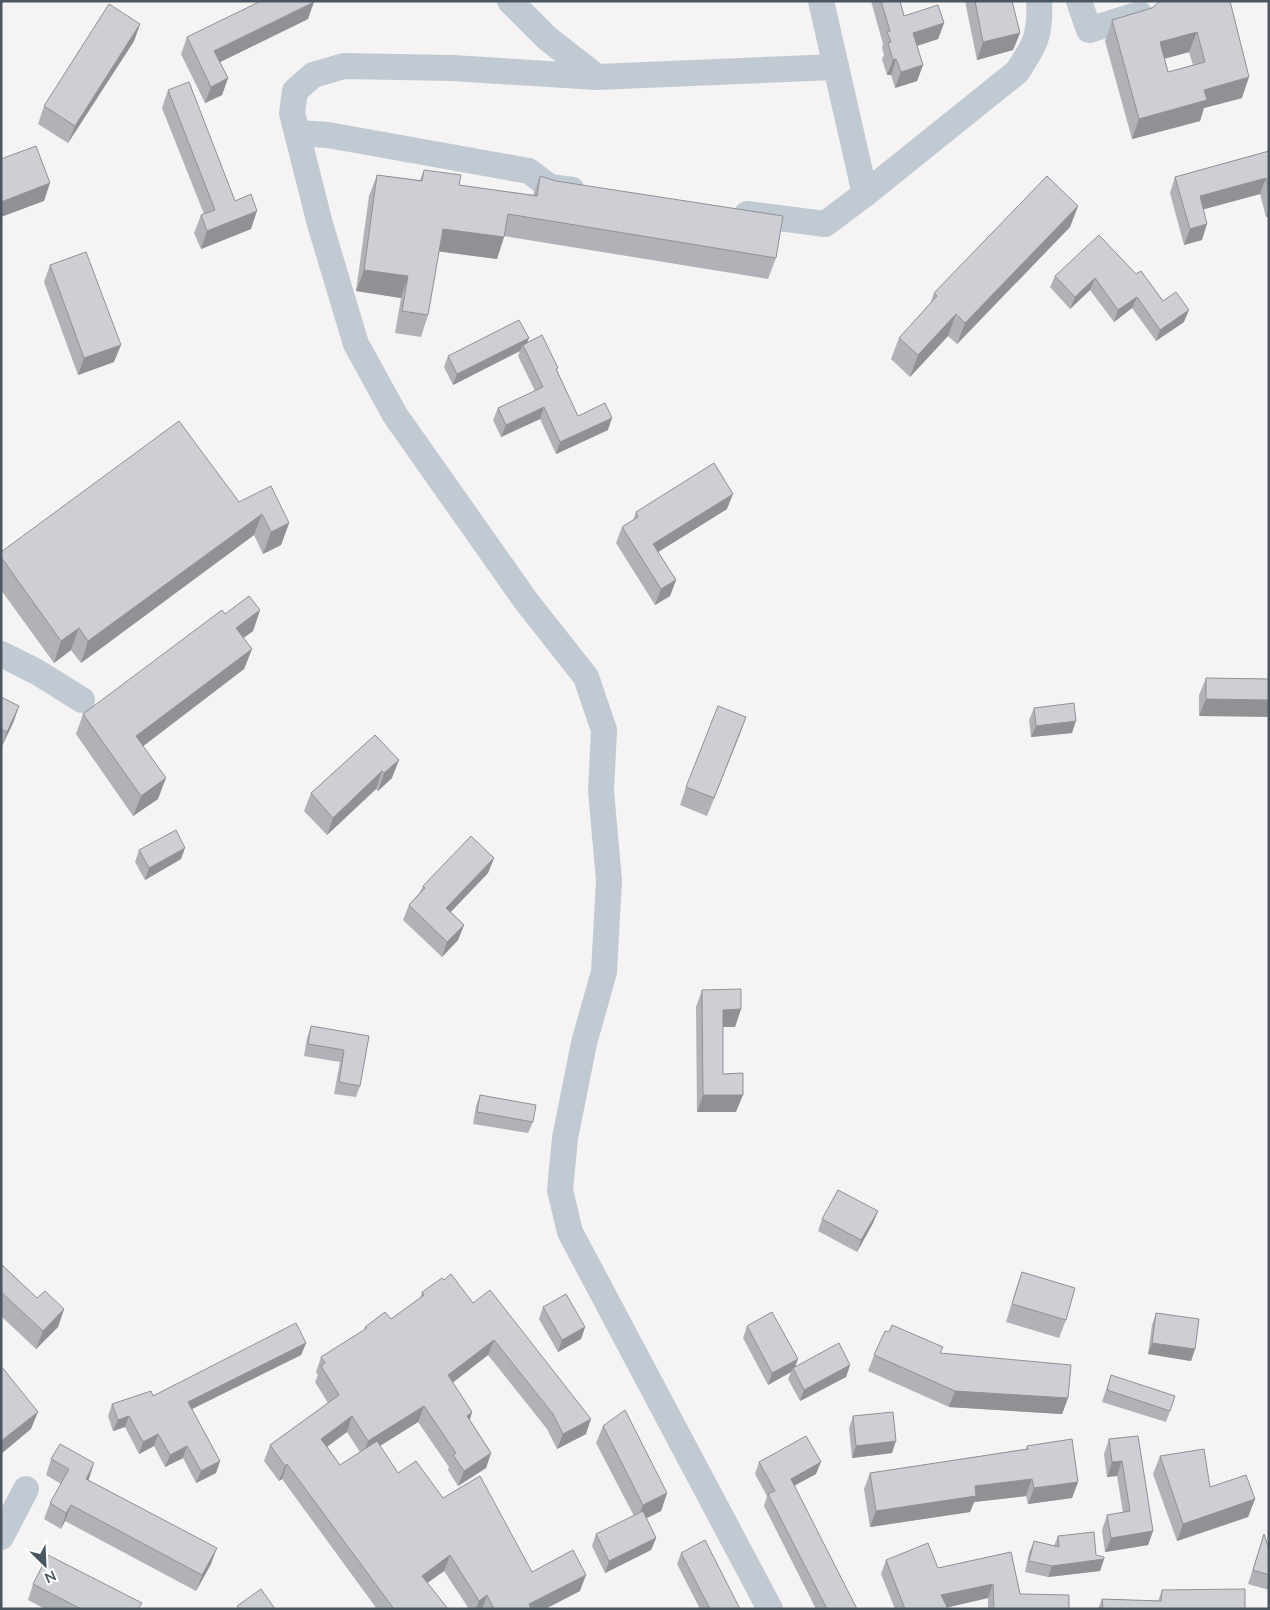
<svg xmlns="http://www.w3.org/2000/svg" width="1270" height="1610" font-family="Lato,sans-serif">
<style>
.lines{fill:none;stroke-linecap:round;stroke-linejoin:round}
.minor{stroke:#c1cad2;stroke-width:26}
.wall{fill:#b0b2b7;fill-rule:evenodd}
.shaded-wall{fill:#909195}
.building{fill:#cdcfd5;stroke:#909195;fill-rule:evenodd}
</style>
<rect width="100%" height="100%" fill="#f5f3f3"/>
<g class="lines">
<g class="minor">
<polyline points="510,1 547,38 597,77"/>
<polyline points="1079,1 1089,30 1140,14"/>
<polyline points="297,133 328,135 529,171 550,187 572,190"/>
<path d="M 865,194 L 1017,72 C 1035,45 1041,35 1039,1"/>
<polyline points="747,214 825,224 865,194 821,1"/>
<polyline points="1,654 37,672 82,700"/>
<polyline points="1,1537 26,1489"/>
<polyline points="770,1609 570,1232 560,1190 565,1138 584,1043 604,972 609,880 601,791 604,730 586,677 526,601 395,415 356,344 320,224 292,113 295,91 313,75 344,66 452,68 597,77 836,67"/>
</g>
</g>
<g class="wall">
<polygon points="871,1 900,1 904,16 944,23 938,39 917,46 923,65 917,81 895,88 891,75 887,75 882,59 884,55 882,48 883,44"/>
<polygon points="965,1 1012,1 1020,33 1013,50 977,60"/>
<path d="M 1230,1 L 1242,98 L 1204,108 L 1200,121 L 1132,139 L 1105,41 L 1112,20 ZM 1189,52 L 1193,65 L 1168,72 L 1164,59 Z"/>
<polygon points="308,19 220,62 228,78 222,95 205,103 181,54 187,37"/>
<polygon points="140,24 134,41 68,143 38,124 44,106"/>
<polygon points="168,90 235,201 251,229 201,249 194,233 201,215 204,214 162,108"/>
<polygon points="1269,151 1269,216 1266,217 1260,194 1203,209 1202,240 1184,245 1170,193 1175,177"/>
<polygon points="424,170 459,185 533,195 540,176 776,258 768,279 504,236 497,259 439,251 428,315 421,337 395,333 401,298 356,291 369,196 377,175 420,180"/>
<polygon points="1078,206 1070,227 957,344 948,336 910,377 891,359 899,338 930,304 934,293"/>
<polygon points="50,265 114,362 78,375 44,282"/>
<polygon points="1136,274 1184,322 1156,341 1132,308 1114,322 1090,290 1070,309 1050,287 1055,276"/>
<polygon points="529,338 527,343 557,370 578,416 608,430 556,454 540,419 501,437 493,420 498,408 535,391 518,356 520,351 453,385 444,367 448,356"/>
<polygon points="239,502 289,523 281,545 263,554 254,535 81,663 71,650 54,663 1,590 1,552"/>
<polygon points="727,509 658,552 676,580 670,596 655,605 616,543 622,527 633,520 636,512"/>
<polygon points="260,610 253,631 243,638 252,649 244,669 143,746 158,799 133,816 76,734 83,714 225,614"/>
<polygon points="1206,678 1269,679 1199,716 1199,695"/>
<polygon points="1,697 19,706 13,723 1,748"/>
<polygon points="1034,708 1072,733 1031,737 1029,720"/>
<polygon points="746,717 707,816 680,805 686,787"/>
<polygon points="375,735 392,778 378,791 376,789 327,835 304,811 311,793"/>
<polygon points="139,850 181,859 145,880 135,862"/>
<polygon points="494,858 488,873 451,912 464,925 458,940 442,957 403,920 409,905 420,892 423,886"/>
<polygon points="702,990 741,1009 735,1027 723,1027 723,1074 736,1112 697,1112 696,1007"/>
<polygon points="311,1026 369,1036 360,1086 356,1097 334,1094 340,1062 304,1056 307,1038"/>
<polygon points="480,1095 533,1122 528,1133 473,1124 476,1106"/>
<polygon points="878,1211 873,1223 857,1252 818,1231 822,1219"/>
<polygon points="1,1264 37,1298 64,1309 58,1327 36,1349 1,1316"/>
<polygon points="1022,1272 1066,1320 1059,1338 1006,1322 1016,1289"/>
<path d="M 444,1280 L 473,1303 L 586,1434 L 557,1449 L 547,1429 L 488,1355 L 452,1383 L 472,1412 L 470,1420 L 491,1453 L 486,1468 L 458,1486 L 448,1470 L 449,1467 L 418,1422 L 380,1446 L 398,1473 L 443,1498 L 532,1572 L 580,1591 L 545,1609 L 469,1609 L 444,1571 L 427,1583 L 448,1609 L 377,1609 L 282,1479 L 279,1481 L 264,1461 L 270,1445 L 328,1403 L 315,1382 L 318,1375 L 316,1372 L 321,1357 L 364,1330 L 365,1327 L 391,1319 L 420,1298 L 422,1292 ZM 347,1432 L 360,1452 L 340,1465 L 327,1446 Z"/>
<polygon points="543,1307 585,1327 581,1339 558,1352 539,1319"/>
<polygon points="1156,1313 1195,1349 1191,1361 1148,1354 1152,1325"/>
<polygon points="747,1326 795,1366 850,1365 846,1377 800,1401 788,1379 791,1372 768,1385 743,1338"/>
<polygon points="889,1332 943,1347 940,1353 1068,1398 1062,1414 949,1407 868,1371 874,1355"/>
<polygon points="306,1343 301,1355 192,1409 220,1461 216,1473 196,1483 183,1458 165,1467 154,1446 139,1454 125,1427 113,1431 108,1416 112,1404 153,1396"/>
<polygon points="1111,1375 1170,1411 1166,1422 1102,1402"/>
<polygon points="853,1416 892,1453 852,1458 849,1428"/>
<polygon points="603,1426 667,1493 661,1511 646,1518 656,1538 651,1550 605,1573 592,1546 596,1534 634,1516 596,1443"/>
<polygon points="1138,1436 1153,1531 1148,1545 1105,1552 1102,1530 1107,1515 1123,1513 1117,1476 1107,1477 1104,1454 1109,1439"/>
<polygon points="1027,1446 1078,1482 1072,1498 1028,1504 1026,1496 974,1502 970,1512 870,1527 864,1489 870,1473 1026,1449"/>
<polygon points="1160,1456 1210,1487 1255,1499 1248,1517 1177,1541 1153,1474"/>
<polygon points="51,1459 88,1480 211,1564 196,1591 65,1521 61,1529 44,1519 50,1503 61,1484 46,1475"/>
<polygon points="759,1462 816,1474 794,1486 857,1609 816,1609 764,1506 767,1496 755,1474"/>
<polygon points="1264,1534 1269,1549 1269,1590 1248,1584"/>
<polygon points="1058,1536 1104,1559 1100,1571 1048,1577 1025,1572 1029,1553 1034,1541 1054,1546"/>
<polygon points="1011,1552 1020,1594 1069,1609 988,1609 988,1598 947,1607 948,1609 895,1609 881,1574 886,1560 938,1568"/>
<polygon points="681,1553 740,1609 700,1609 677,1564"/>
<polygon points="33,1584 139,1609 45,1609 28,1600"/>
<polygon points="1162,1590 1245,1609 1098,1609 1102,1599 1158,1601"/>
</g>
<g class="shaded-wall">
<polygon points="314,2 308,19 208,68 214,51"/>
<polygon points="944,23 938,39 907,49 913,33"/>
<polygon points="140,24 134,41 68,143 75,126"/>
<polygon points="1197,32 1189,52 1152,62 1160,42"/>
<polygon points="1020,33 1013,50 977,60 983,42"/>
<polygon points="896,59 891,75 887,75 893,60"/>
<polygon points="923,65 917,81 895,88 901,72"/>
<polygon points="1249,77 1242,98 1204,108 1200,121 1132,139 1139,119 1204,90"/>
<polygon points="228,78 222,95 205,103 211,87"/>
<polygon points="1266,178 1260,194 1194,212 1200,196"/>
<polygon points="50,183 44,201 1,217 1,202"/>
<polygon points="1078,206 1070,227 957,344 965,323"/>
<polygon points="1269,209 1269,216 1266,217"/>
<polygon points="257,211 251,229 201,249 207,231"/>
<polygon points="1207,224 1202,240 1184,245 1190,229"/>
<polygon points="443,229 504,237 497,259 435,251"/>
<polygon points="364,270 408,276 401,298 356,291"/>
<polygon points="1095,278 1090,290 1070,309 1075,297"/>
<polygon points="1137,297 1132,308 1114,322 1118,310"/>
<polygon points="1189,310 1184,322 1156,341 1160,330"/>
<polygon points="956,314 948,336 910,377 918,355"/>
<polygon points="529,338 525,349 523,345 520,351 453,385 457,374"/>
<polygon points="121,345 114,362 78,375 84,358"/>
<polygon points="544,407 540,419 501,437 506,425"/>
<polygon points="612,418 608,430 556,454 560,442"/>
<polygon points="733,494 727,509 647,559 653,544"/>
<polygon points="262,514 254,535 81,663 88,641"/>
<polygon points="289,523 281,545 263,554 271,532"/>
<polygon points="676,580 670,596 655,605 661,589"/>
<polygon points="260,610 253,631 229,649 236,628"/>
<polygon points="79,628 71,650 54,663 61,641"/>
<polygon points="252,649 244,669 129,757 136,736"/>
<polygon points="1206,699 1269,700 1269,717 1199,716"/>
<polygon points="19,706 13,723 1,748 7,732"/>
<polygon points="746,717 740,734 707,816 714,798"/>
<polygon points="1076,721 1072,733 1031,737 1036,726"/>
<polygon points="399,760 392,778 378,791 384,773"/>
<polygon points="382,771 376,789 327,835 333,818"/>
<polygon points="166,778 158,799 133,816 141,796"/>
<polygon points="185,848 181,859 145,880 149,868"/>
<polygon points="494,858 488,873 440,923 446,908"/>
<polygon points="464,925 458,940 442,957 447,942"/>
<polygon points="741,1009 735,1027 716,1027 723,1010"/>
<polygon points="703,1095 743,1095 736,1112 697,1112"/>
<polygon points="878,1211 873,1223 857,1252 861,1240"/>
<polygon points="64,1309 58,1327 36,1349 43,1331"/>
<polygon points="585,1327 581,1339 558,1352 562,1340"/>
<polygon points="494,1340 488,1355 442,1391 448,1375"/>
<polygon points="306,1343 301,1355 184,1413 188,1402"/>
<polygon points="1152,1343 1195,1349 1191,1361 1148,1354"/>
<polygon points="798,1359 794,1370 793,1368 791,1372 768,1385 772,1373"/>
<polygon points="850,1365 846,1377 800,1401 804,1390"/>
<polygon points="955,1391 1068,1398 1062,1414 949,1407"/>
<polygon points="424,1406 418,1422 362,1457 368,1441"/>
<polygon points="38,1412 31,1429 1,1454 1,1441"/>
<polygon points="472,1412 467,1428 467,1416"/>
<polygon points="129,1416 125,1427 113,1431 118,1420"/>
<polygon points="352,1416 347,1432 316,1455 321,1439"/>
<polygon points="591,1419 586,1434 557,1449 563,1434"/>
<polygon points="158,1434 154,1446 139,1454 143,1442"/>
<polygon points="896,1441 892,1453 852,1458 856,1446"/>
<polygon points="187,1446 183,1458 165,1467 170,1455"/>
<polygon points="491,1453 486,1468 458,1486 464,1471"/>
<polygon points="220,1461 216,1473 196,1483 201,1471"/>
<polygon points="1122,1461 1117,1476 1107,1477 1112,1462"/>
<polygon points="821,1462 816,1474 786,1490 791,1479"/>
<polygon points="94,1463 89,1479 80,1494 86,1479"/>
<polygon points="287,1464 282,1479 279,1481 285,1466"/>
<polygon points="1032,1479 1026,1496 974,1502 970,1512 870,1527 876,1511 975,1486"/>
<polygon points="1078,1482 1072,1498 1028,1504 1034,1488"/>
<polygon points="667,1493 661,1511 637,1523 643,1505"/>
<polygon points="1255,1499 1248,1517 1177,1541 1183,1524"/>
<polygon points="71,1505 65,1521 61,1529 66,1513"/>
<polygon points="1153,1531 1148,1545 1105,1552 1111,1538"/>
<polygon points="656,1538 651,1550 605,1573 609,1561"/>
<polygon points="217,1548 211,1564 196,1591 202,1575"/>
<polygon points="450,1555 444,1571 416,1591 422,1576"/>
<polygon points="1104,1559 1100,1571 1048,1577 1052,1566"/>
<polygon points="586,1575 580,1591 545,1609 527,1609 529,1604"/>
<polygon points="993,1584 988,1598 941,1609 941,1595"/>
<polygon points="487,1595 482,1609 476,1609 479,1601"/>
</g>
<g class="building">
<polygon points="261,1 314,1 314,2 214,51 228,78 211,87 187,37"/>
<polygon points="881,1 900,1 904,16 938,5 944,23 913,33 923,65 901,72 896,59 893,60 888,43 891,42 887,32 890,31"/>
<polygon points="975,1 1012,1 1020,33 983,42"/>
<path d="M 1160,1 L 1230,1 L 1249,77 L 1204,90 L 1207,100 L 1139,119 L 1112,20 L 1152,8 ZM 1197,32 L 1205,62 L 1168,72 L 1160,42 Z"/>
<polygon points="109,4 140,24 75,126 44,106"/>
<polygon points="189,82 235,201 251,194 257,211 207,231 201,215 215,210 168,90"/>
<polygon points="36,146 50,183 1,202 1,159"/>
<polygon points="1269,151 1269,189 1266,178 1200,196 1207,224 1190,229 1175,177"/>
<polygon points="424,170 461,175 459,185 537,196 540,176 556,181 783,216 776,258 508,214 504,237 443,229 428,315 402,311 408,276 364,270 377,175 422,181"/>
<polygon points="1047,176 1078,206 965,323 956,314 918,355 899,338 937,296 934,293"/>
<polygon points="1099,235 1136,274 1141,271 1163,301 1176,292 1189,310 1160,330 1137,297 1118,310 1095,278 1075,297 1055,276"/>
<polygon points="86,252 121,345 84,358 50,265"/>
<polygon points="519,320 529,338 457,374 448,356"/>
<polygon points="542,335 558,368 556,369 578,416 605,403 612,418 560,442 544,407 506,425 498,408 543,387 523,345"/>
<polygon points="179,421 239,502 271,486 289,523 271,532 262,514 88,641 79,628 61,641 1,557 1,552"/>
<polygon points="714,463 733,494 653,544 676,580 661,589 622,527 638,517 636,512"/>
<polygon points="249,596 260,610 236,628 252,649 136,736 166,778 141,796 83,714 222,610 225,614"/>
<polygon points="1206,678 1269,679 1269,700 1206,699"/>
<polygon points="1,697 19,706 7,732 1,729"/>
<polygon points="1074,703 1076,721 1036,726 1034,708"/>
<polygon points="718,706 746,717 714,798 686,787"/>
<polygon points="375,735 399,760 384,773 382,771 333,818 311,793"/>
<polygon points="176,830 185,848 149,868 139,850"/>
<polygon points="471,836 494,858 446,908 464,925 447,942 409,905 425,888 423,886"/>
<polygon points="741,989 741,1009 723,1010 723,1074 743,1073 743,1095 703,1095 702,990"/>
<polygon points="311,1026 369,1036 360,1086 339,1082 344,1050 308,1044"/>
<polygon points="480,1095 536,1105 533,1122 477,1112"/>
<polygon points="838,1190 878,1211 861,1240 822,1219"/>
<polygon points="1,1264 37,1298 45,1291 64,1309 43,1331 1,1292"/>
<polygon points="1022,1272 1075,1288 1066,1320 1012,1304"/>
<polygon points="451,1274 473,1303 490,1290 591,1419 563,1434 553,1414 494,1340 448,1375 472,1412 467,1416 491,1453 464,1471 453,1455 456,1453 424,1406 368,1441 352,1416 321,1439 340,1465 377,1441 398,1473 416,1461 443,1498 480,1476 532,1572 573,1550 586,1575 529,1604 531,1609 494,1609 487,1595 479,1601 450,1555 422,1576 448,1609 394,1609 287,1464 285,1466 270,1445 339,1395 321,1366 325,1363 321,1357 367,1328 365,1327 385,1312 391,1319 424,1295 422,1292 442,1278 444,1280"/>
<polygon points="566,1294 585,1327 562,1340 543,1307"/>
<polygon points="772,1312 798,1359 772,1373 747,1326"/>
<polygon points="1156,1313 1199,1319 1195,1349 1152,1343"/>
<polygon points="296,1323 306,1343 188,1402 220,1461 201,1471 187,1446 170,1455 158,1434 143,1442 129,1416 118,1420 112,1404 151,1391 153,1396"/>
<polygon points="892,1325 943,1347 940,1353 1071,1365 1068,1398 955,1391 874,1355 885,1331 889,1332"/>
<polygon points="839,1343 850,1365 804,1390 793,1368"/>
<polygon points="1,1366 38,1412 1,1441"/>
<polygon points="1111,1375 1175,1396 1170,1411 1107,1390"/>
<polygon points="625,1410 667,1493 643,1505 603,1426"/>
<polygon points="893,1412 896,1441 856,1446 853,1416"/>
<polygon points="806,1436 821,1462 791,1479 857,1609 827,1609 768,1494 775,1491 759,1462"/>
<polygon points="1138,1436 1153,1531 1111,1538 1107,1515 1130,1511 1122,1461 1112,1462 1109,1439"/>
<polygon points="1072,1439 1078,1482 1034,1488 1032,1479 975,1486 976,1496 876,1511 870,1473 1028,1449 1027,1446"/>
<polygon points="60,1444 94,1463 86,1479 217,1548 202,1575 71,1505 66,1513 50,1503 69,1469 51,1459"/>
<polygon points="1204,1449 1210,1487 1246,1475 1255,1499 1183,1524 1160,1456"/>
<polygon points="643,1511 656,1538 609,1561 596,1534"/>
<polygon points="1094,1532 1096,1555 1104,1557 1104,1559 1052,1566 1029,1561 1034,1541 1059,1547 1058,1536"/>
<polygon points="1264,1534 1269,1549 1269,1575 1253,1570"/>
<polygon points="705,1540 740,1609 710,1609 681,1553"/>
<polygon points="928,1543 938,1568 1011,1552 1020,1594 1069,1595 1069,1609 994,1609 993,1584 941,1595 948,1609 905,1609 886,1560"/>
<polygon points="48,1555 142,1603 138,1609 81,1609 33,1584"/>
<polygon points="261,1589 275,1609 239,1609 237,1606"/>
<polygon points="1245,1589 1245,1609 1103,1609 1102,1599 1161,1601 1162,1590"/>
</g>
<rect width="1270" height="1610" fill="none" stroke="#4a5661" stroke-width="5"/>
<g transform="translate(45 1565) rotate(156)" stroke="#ffffff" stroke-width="4" paint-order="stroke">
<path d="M0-4L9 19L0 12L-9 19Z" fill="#4a5661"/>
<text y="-8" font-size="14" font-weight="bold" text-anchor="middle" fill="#4a5661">N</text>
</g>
</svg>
